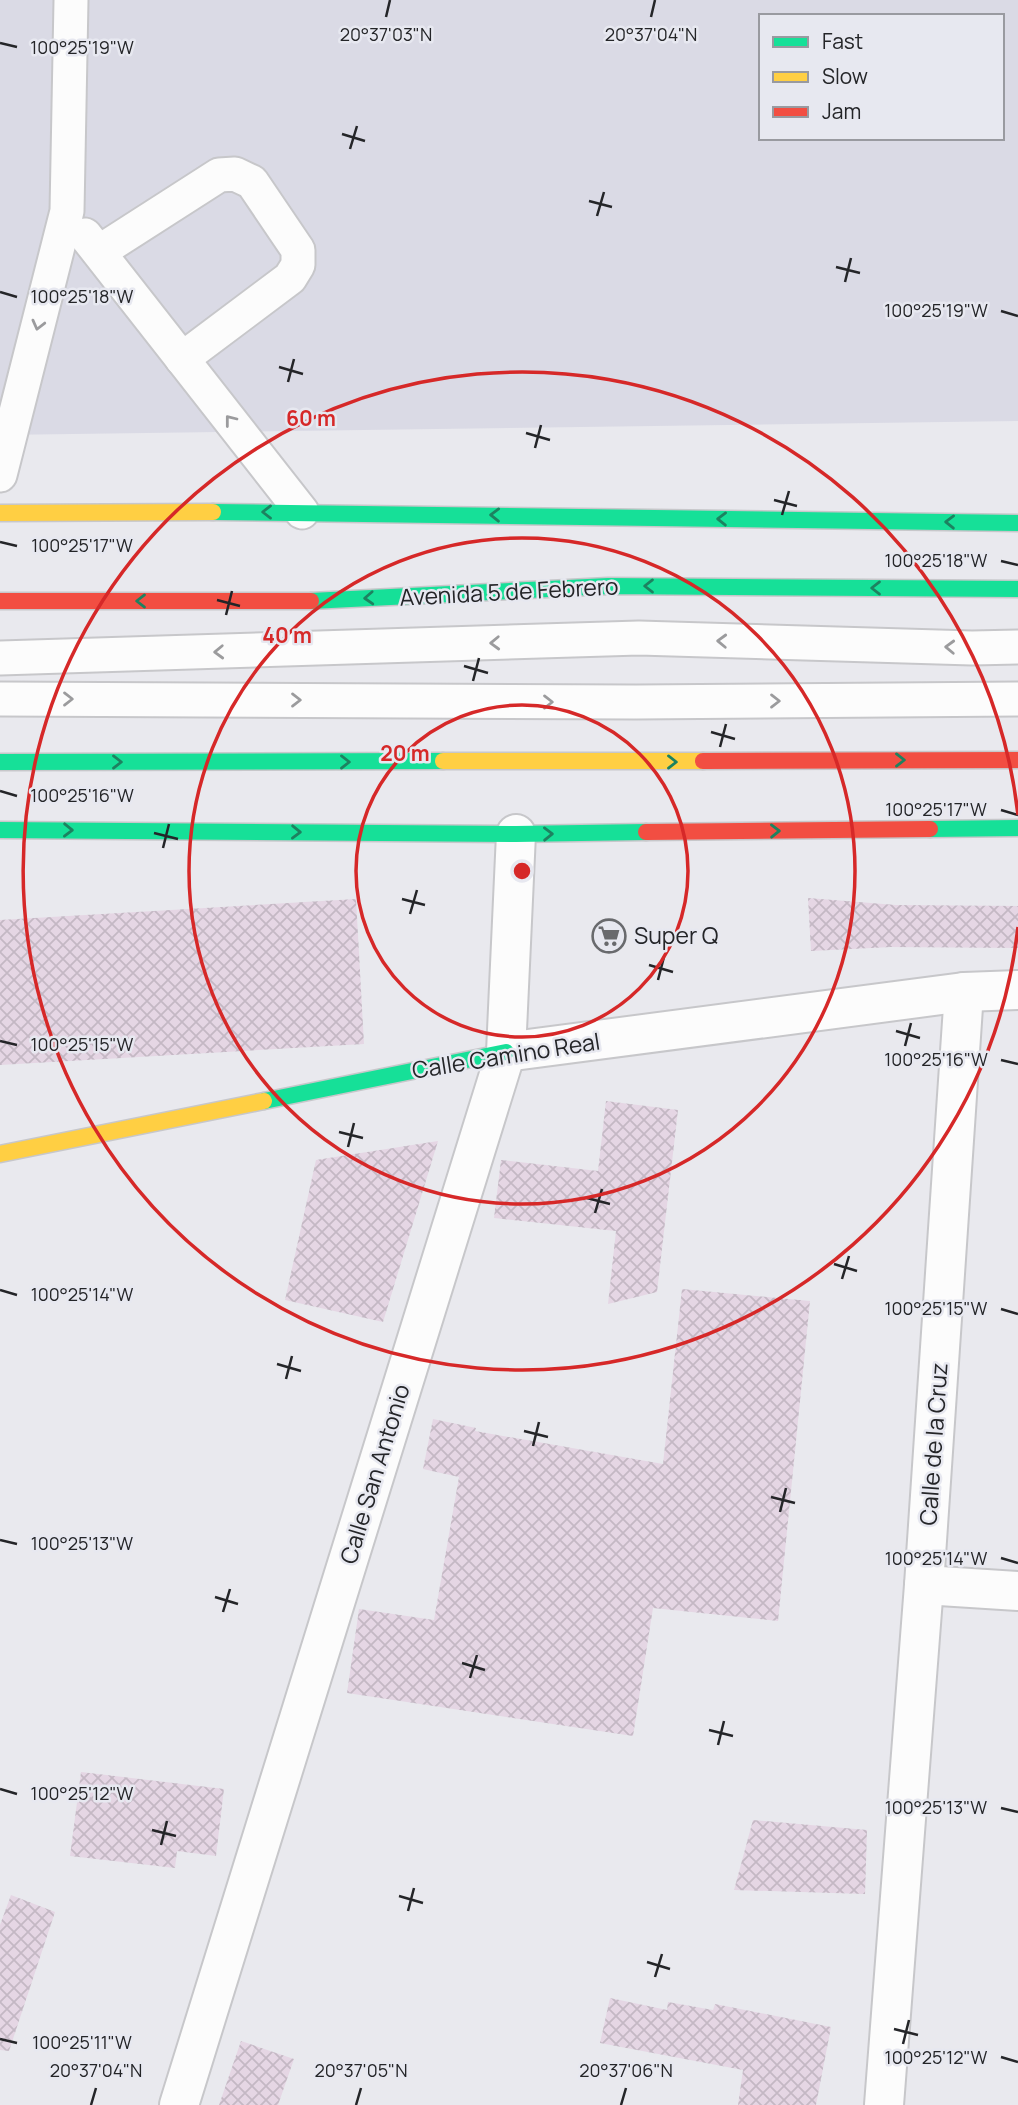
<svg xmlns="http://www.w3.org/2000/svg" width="1018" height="2105" font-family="Manrope,sans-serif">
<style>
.built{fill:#dadae5;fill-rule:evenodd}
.building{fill:url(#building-cross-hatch)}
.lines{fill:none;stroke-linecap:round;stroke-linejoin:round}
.lane-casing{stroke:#c7c7ca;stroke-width:37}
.street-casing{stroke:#c7c7ca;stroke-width:42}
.fast-casing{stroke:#c7c7ca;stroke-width:19}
.slow-casing{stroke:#c7c7ca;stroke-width:19}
.jam-casing{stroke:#c7c7ca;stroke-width:19}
.lane{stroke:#fcfcfc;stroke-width:33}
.street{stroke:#fcfcfc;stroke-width:38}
.fast{stroke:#16e098;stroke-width:16}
.slow{stroke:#ffcf43;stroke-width:16}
.jam{stroke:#f24e42;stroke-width:16}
.oneway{stroke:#9b9b9d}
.oneway2{stroke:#1d8260}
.ticks{fill:none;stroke:#242528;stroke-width:2.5}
.ring{fill:none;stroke:#d62828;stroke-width:3.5}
.labels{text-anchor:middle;stroke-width:5;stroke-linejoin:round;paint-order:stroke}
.street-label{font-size:23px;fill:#242528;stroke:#e7e8f0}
.poi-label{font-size:23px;fill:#242528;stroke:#e7e8f0;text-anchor:start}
.ticks-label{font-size:18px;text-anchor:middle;fill:#242528;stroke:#e7e8f0;stroke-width:5;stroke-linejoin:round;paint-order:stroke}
.centre{fill:#d62828;stroke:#e7e8f0;stroke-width:3.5}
.ring-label{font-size:21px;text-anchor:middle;font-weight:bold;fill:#d62828;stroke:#e7e8f0;stroke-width:5;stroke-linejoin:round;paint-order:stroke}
</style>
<defs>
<pattern id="building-cross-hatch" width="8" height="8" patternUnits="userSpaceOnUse" patternTransform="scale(1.75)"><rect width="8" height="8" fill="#e5d6e4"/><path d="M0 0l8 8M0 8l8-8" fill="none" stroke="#c4b8c4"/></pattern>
</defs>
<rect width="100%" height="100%" fill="#e9e9ee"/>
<path class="built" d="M 0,0 L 1018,0 L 1018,421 L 0,435 ZM 761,16 L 1002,16 L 1002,138 L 761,138 Z"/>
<g class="building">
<polygon points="808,898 896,905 1018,906 1018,948 891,947 811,951"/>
<polygon points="356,899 364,1044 0,1065 0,920"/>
<polygon points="606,1101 678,1110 657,1292 608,1304 616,1231 494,1218 501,1160 598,1171"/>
<polygon points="438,1141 383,1322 285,1300 316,1160"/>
<polygon points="682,1289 810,1301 778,1621 653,1608 633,1736 347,1693 359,1609 434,1620 459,1477 423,1469 433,1419 476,1428 475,1431 663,1464"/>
<polygon points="81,1772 224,1789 216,1856 177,1851 175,1868 70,1856"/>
<polygon points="753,1820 867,1830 865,1894 734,1890"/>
<polygon points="11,1895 55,1912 9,2051 0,2050 0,1925"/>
<polygon points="610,1998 667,2010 668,2002 713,2010 715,2004 831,2027 816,2105 738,2105 743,2070 600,2043"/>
<polygon points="241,2041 294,2059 278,2105 219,2105"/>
</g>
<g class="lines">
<defs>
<g id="lane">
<polyline points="85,235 302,512"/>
<polyline points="99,252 219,175 235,174 252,182 298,250 298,265 290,278 182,359"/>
<polyline points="0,475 67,211 71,0"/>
<polyline points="0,658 639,638 972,648 1018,647"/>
<polyline points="0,699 636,702 1018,699"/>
</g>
<g id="street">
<polyline points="506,1052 964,992 1018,990"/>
<polyline points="924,1585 1018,1591"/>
<polyline points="179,2105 506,1052 516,834"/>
<polyline points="884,2105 924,1585 964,992"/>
</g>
<g id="fast">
<polyline points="213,512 1018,523"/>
<polyline points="311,601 608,586 1018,589"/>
<polyline points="0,762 443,761"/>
<polyline points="930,829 1018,828"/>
<polyline points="0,830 516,834 646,832"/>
<polyline points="264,1101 506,1052"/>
</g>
<g id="slow">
<polyline points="0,513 213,512"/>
<polyline points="443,761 703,761"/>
<polyline points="0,1154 264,1101"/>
</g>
<g id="jam">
<polyline points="0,601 311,601"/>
<polyline points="703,761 1018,760"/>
<polyline points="646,832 930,829"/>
</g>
</defs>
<use href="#lane" class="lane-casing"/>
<use href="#street" class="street-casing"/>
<use href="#fast" class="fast-casing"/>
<use href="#slow" class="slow-casing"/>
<use href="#jam" class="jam-casing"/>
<use href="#lane" class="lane"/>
<use href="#street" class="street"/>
<use href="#fast" class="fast"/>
<use href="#slow" class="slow"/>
<use href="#jam" class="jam"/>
</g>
<defs><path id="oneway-chevron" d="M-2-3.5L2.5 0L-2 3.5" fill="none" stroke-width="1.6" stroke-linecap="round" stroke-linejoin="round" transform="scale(1.75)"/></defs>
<g class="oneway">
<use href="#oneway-chevron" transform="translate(38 325) rotate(104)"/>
<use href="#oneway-chevron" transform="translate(230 420) rotate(-128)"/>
<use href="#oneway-chevron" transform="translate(722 641) rotate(-178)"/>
<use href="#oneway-chevron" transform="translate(495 643) rotate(178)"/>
<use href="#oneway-chevron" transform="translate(950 647) rotate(-178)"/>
<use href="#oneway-chevron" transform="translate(219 652) rotate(178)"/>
<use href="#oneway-chevron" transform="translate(68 699)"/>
<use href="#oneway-chevron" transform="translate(296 700)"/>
<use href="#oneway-chevron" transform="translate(775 701)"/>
<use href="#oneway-chevron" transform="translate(548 702)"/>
</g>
<g class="oneway2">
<use href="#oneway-chevron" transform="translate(267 512) rotate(180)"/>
<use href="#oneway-chevron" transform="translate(495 515) rotate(-179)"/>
<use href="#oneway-chevron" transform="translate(722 519) rotate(-179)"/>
<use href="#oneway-chevron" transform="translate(950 522) rotate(-179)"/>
<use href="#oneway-chevron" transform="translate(649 586) rotate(-180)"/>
<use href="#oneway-chevron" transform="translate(876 588) rotate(-180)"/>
<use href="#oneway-chevron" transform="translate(369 598) rotate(177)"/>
<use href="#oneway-chevron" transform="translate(141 601) rotate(-180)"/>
<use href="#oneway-chevron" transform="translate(900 760)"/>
<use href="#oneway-chevron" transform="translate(117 762)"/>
<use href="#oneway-chevron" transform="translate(345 762)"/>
<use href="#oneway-chevron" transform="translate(672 762)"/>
<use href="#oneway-chevron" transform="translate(68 830) rotate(1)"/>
<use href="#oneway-chevron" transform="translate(775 831) rotate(-1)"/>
<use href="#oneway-chevron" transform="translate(296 832) rotate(1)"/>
<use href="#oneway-chevron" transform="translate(548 834) rotate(-1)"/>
</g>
<path class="ticks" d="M 386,17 L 390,0M 651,17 L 655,0M 0,43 L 17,47M 342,134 L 365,141M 350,149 L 357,126M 589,201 L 612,207M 597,216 L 604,192M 836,267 L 860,273M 845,282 L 851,258M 0,292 L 17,297M 1001,311 L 1018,316M 279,367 L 303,374M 288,382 L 294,359M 526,433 L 550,440M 535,448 L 541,425M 774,500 L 797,506M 782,515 L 789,491M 0,542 L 17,546M 1001,561 L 1018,565M 217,600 L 240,606M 226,615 L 232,591M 464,666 L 488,673M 473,681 L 479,658M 711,732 L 735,739M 720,747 L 726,724M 0,791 L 17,796M 1001,810 L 1018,815M 154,833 L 178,839M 163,848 L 169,824M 402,899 L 425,905M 410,914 L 417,890M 649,965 L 673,972M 658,980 L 664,957M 896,1031 L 920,1038M 0,1041 L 17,1045M 905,1046 L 911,1023M 1001,1060 L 1018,1064M 339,1132 L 363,1138M 348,1147 L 354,1123M 587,1198 L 610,1204M 595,1213 L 602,1189M 834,1264 L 857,1271M 842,1279 L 849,1256M 0,1290 L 17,1295M 1001,1309 L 1018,1314M 277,1364 L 301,1371M 286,1379 L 292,1356M 524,1431 L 548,1437M 533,1446 L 539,1422M 771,1497 L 795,1503M 780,1512 L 786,1488M 0,1540 L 17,1544M 1001,1558 L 1018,1563M 215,1597 L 238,1604M 223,1612 L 230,1589M 462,1663 L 485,1670M 470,1678 L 477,1655M 709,1730 L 733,1736M 718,1745 L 724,1721M 0,1789 L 17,1794M 1001,1808 L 1018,1812M 152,1830 L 176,1836M 161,1845 L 167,1821M 399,1896 L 423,1903M 408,1911 L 414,1888M 647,1962 L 670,1969M 655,1977 L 662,1954M 894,2029 L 918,2035M 0,2039 L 17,2043M 903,2044 L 909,2020M 1001,2057 L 1018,2062M 91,2105 L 96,2088M 356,2105 L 361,2088M 621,2105 L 626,2088"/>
<g class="ring">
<circle cx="522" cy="871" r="166"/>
<circle cx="522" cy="871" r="333"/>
<path d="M1018 927A499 499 0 1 1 1018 815"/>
</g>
<defs>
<symbol id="supermarket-ring" viewBox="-11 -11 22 22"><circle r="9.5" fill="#e7e8f0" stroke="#696a6d" stroke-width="1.5"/><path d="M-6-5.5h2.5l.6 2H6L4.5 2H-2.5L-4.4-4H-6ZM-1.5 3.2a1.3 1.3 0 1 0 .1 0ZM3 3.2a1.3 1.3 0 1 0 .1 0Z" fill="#696a6d"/></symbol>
</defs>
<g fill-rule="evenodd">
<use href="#supermarket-ring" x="590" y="917" width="38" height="38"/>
</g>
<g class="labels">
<g class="street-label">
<text transform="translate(509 592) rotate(-3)" y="8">Avenida 5 de Febrero</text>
<text transform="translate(506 1056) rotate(-9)" y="8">Calle Camino Real</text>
<text transform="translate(934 1444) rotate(-86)" y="8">Calle de la Cruz</text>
<text transform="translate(375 1474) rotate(-73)" y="8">Calle San Antonio</text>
</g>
<g class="poi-label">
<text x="634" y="944">Super Q</text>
</g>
</g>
<g class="ticks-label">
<text x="386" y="41">20°37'03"N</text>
<text x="651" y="41">20°37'04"N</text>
<text x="82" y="54">100°25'19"W</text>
<text x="82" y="303">100°25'18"W</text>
<text x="936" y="317">100°25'19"W</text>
<text x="82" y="552">100°25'17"W</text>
<text x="936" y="567">100°25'18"W</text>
<text x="82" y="802">100°25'16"W</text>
<text x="936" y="816">100°25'17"W</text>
<text x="82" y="1051">100°25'15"W</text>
<text x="936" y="1066">100°25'16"W</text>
<text x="82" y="1301">100°25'14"W</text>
<text x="936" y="1315">100°25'15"W</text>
<text x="82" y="1550">100°25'13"W</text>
<text x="936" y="1565">100°25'14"W</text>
<text x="82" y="1800">100°25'12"W</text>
<text x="936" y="1814">100°25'13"W</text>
<text x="82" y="2049">100°25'11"W</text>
<text x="936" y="2064">100°25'12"W</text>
<text x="96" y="2077">20°37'04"N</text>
<text x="361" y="2077">20°37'05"N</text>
<text x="626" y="2077">20°37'06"N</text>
</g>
<circle cx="522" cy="871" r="10" class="centre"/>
<g class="ring-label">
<text x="311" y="426">60 m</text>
<text x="287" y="643">40 m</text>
<text x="405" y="761">20 m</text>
</g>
<rect x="759" y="14" width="245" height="126" fill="#e7e8f0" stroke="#999aa0" stroke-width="2"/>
<rect x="773" y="37" width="35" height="10" fill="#16e098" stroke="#999aa0" stroke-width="2"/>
<text x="822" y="49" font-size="21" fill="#242528">Fast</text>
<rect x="773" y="72" width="35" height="10" fill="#ffcf43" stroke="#999aa0" stroke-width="2"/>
<text x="822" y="84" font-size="21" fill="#242528">Slow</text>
<rect x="773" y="107" width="35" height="10" fill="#f24e42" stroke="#999aa0" stroke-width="2"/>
<text x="822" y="119" font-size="21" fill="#242528">Jam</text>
</svg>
